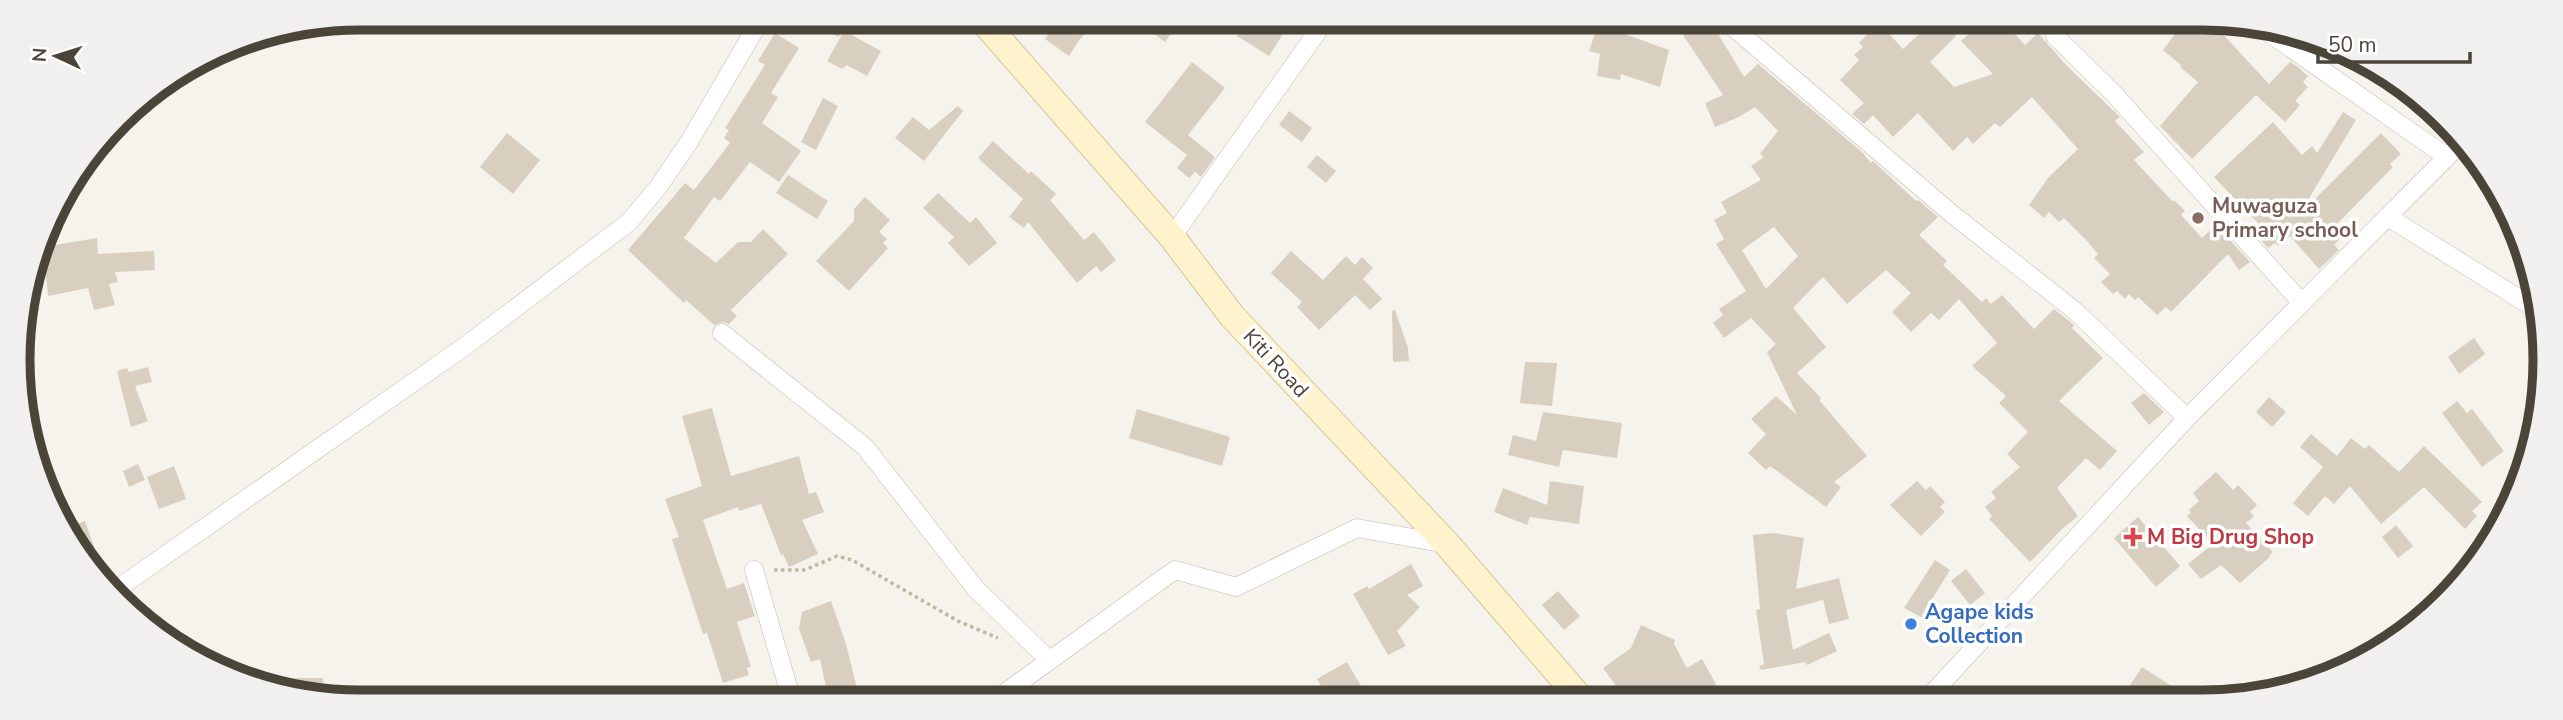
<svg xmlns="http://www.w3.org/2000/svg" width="2563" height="720" font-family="'Nunito Sans',sans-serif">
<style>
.building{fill:#d8cfc1;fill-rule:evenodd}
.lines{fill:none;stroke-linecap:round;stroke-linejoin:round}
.street-casing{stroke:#c2bbae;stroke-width:19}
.secondary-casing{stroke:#d6c79b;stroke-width:28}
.path{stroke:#c4b79f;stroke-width:3.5;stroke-dasharray:3.5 3.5;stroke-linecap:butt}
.street{stroke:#fff;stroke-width:18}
.secondary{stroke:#fff3cd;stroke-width:26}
.education-dot{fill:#8d6e63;stroke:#fff;stroke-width:2.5}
.health-dot{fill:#e0444e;stroke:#fff;stroke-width:2.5}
.shop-dot{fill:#3f7fe0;stroke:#fff;stroke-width:2.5}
.labels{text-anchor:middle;stroke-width:7;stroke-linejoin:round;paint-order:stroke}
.education-label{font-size:21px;font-weight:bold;fill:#785e54;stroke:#fff;text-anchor:start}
.street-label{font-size:21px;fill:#4b4439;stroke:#fff}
.health-label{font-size:21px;font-weight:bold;fill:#be3a42;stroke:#fff;text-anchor:start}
.shop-label{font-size:21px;font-weight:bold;fill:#366cbe;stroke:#fff;text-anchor:start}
.rim{fill:none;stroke:#4b4439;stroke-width:9}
</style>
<rect width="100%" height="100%" fill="#f6f3ec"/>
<g class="building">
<polygon points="808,19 853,19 838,37"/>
<polygon points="1059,20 1099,20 1080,39 1069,56 1045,39"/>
<polygon points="1161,20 1181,20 1165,42 1152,32"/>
<polygon points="1247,21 1291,21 1269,56 1237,36"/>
<polygon points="1599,22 1621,22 1619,32 1669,50 1660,87 1621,74 1620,80 1597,76 1600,54 1589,51"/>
<path d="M 1705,22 L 1711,22 L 1744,77 L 1758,64 L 1863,153 L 1871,163 L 1873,161 L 1916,201 L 1918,200 L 1938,217 L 1919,235 L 1947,261 L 1943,265 L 1982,302 L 1986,298 L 1991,304 L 2002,295 L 2034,329 L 2054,309 L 2074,325 L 2072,328 L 2103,358 L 2059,401 L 2117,451 L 2100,470 L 2086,458 L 2057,488 L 2078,516 L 2061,530 L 2030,562 L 1989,519 L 1992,516 L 1985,507 L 1996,498 L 1991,492 L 2020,467 L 2007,454 L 2028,432 L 1999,403 L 2006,396 L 1972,366 L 1997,343 L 1959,299 L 1939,320 L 1931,313 L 1911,332 L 1892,312 L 1911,293 L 1886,270 L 1847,304 L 1823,277 L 1793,308 L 1826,347 L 1797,373 L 1821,398 L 1819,400 L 1867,456 L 1834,482 L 1841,487 L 1826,507 L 1770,466 L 1766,470 L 1748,453 L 1766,434 L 1751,419 L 1776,396 L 1797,415 L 1767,352 L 1776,344 L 1751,318 L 1724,338 L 1713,323 L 1723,315 L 1719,309 L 1746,291 L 1716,244 L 1724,239 L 1714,220 L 1727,213 L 1721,202 L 1761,180 L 1751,166 L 1764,157 L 1760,154 L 1778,131 L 1755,107 L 1739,117 L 1715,127 L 1705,103 L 1723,95 L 1683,35 ZM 1774,227 L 1798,256 L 1766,289 L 1742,250 Z"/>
<polygon points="1879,23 1903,49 1931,23 1943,23 1956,36 1930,62 1954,87 1993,74 1961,41 1981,23 2005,23 2025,45 2038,33 2067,66 2120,117 2115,121 2144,152 2134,160 2173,202 2174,200 2185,211 2181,215 2202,238 2216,225 2250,262 2239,270 2228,254 2171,312 2166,307 2157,315 2138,297 2135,300 2129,294 2125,299 2117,291 2113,294 2101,282 2110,274 2094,258 2098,254 2088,242 2064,218 2059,222 2049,212 2044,218 2029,205 2048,178 2078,149 2032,97 2000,127 1995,123 1973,144 1967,137 1953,151 1918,113 1893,137 1873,115 1864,124 1852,114 1864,103 1840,80 1859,60 1854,55 1863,47 1859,43"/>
<polygon points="2186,24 2208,24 2219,30 2269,84 2290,62 2298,67 2308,76 2303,82 2308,87 2295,101 2300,105 2285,122 2256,95 2192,159 2160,126 2198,82 2180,67 2181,65 2163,50 2178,30 2181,33"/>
<polygon points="844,31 881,51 867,76 847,65 842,69 827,61"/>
<polygon points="775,33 799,48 771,93 778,97 762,123 801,151 779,182 750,162 720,201 714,197 684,238 716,263 738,242 751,242 763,229 788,254 731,310 737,316 729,324 723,322 714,325 686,300 684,303 628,250 685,183 694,190 730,143 724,138 729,130 725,128 765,65 758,61"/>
<polygon points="1192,62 1225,88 1188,135 1215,157 1201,177 1195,172 1189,178 1177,168 1187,155 1145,122"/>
<polygon points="823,98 838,106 816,150 801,142"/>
<polygon points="958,106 963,111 924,161 895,138 913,117 929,130"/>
<polygon points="1289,111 1312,128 1302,142 1279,125"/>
<polygon points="2343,112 2356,120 2308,200 2311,203 2381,133 2401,154 2390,164 2393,167 2336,225 2344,234 2334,245 2339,250 2319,269 2290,236 2278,246 2275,243 2268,248 2252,231 2260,225 2214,177 2273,122 2302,155 2312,146 2317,153"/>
<polygon points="507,133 540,160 513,194 480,167"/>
<polygon points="993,141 1029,174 1031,171 1056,194 1050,200 1084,240 1094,232 1116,260 1101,272 1096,266 1077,283 1028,222 1024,228 1009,217 1023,199 978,158"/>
<polygon points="1317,155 1336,171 1326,183 1307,167"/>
<polygon points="788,175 828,201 817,219 776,193"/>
<polygon points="938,193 970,223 976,217 997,243 969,266 948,243 954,237 923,208"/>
<polygon points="865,197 890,220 879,232 887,239 883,243 888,248 849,291 816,261 854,221 854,209"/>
<polygon points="97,238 98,254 154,251 155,270 115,272 118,282 109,284 115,305 94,310 88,288 48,296 43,247"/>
<polygon points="1291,251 1323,280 1346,256 1355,265 1362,257 1373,268 1363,279 1382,299 1370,310 1355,295 1319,330 1297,307 1302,302 1271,273"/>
<polygon points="1395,310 1408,348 1409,361 1393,362 1392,311"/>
<polygon points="2474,338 2485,354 2459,374 2448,357"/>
<polygon points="1525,362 1557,363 1552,406 1520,403"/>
<polygon points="148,367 152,382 135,386 148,421 131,427 117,371 127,368 129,372"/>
<polygon points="2144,393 2164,412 2149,425 2131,403"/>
<polygon points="2269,397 2286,412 2272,427 2256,412"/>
<polygon points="2457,401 2467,413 2472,409 2504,451 2482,467 2442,413"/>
<polygon points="712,408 731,476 799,456 809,494 816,492 824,512 802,520 818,554 789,567 783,554 781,555 761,504 739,511 738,507 703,520 727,589 744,583 755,616 737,622 751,667 747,668 749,675 723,683 707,633 703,634 672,539 679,537 665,499 702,486 682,416"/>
<polygon points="1137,409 1230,437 1222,466 1129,438"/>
<polygon points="1543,412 1622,423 1617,458 1563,450 1559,467 1508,455 1513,435 1536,441"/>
<polygon points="2311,434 2337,456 2351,438 2365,449 2369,445 2399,472 2424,446 2482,502 2472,511 2477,516 2465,529 2424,487 2381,524 2350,486 2334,504 2325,496 2308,516 2293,503 2323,467 2300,447"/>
<polygon points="138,464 145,480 129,487 123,471"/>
<polygon points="174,466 186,499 159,509 147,477"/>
<polygon points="2216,472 2233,490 2238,485 2257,505 2250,512 2254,516 2246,523 2273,552 2269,556 2270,557 2240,583 2221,565 2201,579 2188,564 2213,544 2187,516 2191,513 2189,510 2199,501 2193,493"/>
<polygon points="1550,481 1584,486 1579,524 1530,517 1527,525 1494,512 1503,488 1547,505"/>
<polygon points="1917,481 1926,490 1930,486 1945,502 1940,507 1945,512 1921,536 1890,505"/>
<polygon points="2138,517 2180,566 2156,587 2114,538"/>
<polygon points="85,521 95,549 81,554 68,527"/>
<polygon points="2396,525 2413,546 2398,558 2382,537"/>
<polygon points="1774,533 1804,538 1796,589 1839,578 1849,619 1829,624 1823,600 1786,610 1793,650 1829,633 1837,651 1807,665 1805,662 1761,670 1759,666 1764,664 1756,610 1760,609 1753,535"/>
<polygon points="1935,560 1950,570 1921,617 1904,608"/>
<polygon points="1411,564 1423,586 1407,595 1420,607 1397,631 1406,646 1388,655 1353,594 1367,586 1369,589"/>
<polygon points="1966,569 1985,593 1970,605 1951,581"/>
<polygon points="1558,591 1580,616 1564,630 1542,605"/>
<polygon points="831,601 846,644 857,689 828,696 820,659 811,662 799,629 802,612"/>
<polygon points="1641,625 1675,640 1674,644 1687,668 1702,659 1724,699 1625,698 1603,668 1631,648"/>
<polygon points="1347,662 1364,691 1352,698 1328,698 1317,679"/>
<polygon points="2142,667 2173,687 2165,699 2121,699"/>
<polygon points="251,678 323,678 324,696 294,696"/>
</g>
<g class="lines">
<defs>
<g id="street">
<polyline points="1727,22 1952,214 2074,310 2187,418"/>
<polyline points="2256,24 2447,157"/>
<polyline points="2055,36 2114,94 2302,303"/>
<polyline points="2388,217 2539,311"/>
<polyline points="1172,237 1325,21"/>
<polyline points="722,333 865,447 976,589 1049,660"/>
<polyline points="754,570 791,697"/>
<polyline points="114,591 464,347 629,222 659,186 689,142 761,19"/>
<polyline points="999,697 1175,570 1236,587 1357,528 1447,544"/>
<polyline points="1927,699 2187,418 2461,143"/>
</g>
<polyline id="secondary" points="982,20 1172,237 1232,316 1447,544 1580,698"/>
</defs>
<use href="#street" class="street-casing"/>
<use href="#secondary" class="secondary-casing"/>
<polyline class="path" points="774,570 805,570 837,556 852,560 958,621 998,638"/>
<use href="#street" class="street"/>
<use href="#secondary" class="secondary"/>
</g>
<circle class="education-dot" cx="2198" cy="218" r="7"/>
<path class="health-dot" d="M2129.5 526.5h7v7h7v7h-7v7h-7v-7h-7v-7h7z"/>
<circle class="shop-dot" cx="1911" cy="624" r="7"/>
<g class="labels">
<g class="education-label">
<text x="2212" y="213">Muwaguza<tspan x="2212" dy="24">Primary school</tspan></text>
</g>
<g class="street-label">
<text transform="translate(1276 363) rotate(47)" y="7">Kiti Road</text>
</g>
<g class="health-label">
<text x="2147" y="544">M Big Drug Shop</text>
</g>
<g class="shop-label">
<text x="1925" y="619">Agape kids<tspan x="1925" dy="24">Collection</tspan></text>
</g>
</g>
<path d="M0 0H2563V720H0ZM360 30H2203A330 330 0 0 1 2533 360V360A330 330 0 0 1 2203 690H360A330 330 0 0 1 30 360V360A330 330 0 0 1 360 30Z" fill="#f1f0ef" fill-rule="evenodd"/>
<path class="rim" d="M360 30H2203A330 330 0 0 1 2533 360V360A330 330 0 0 1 2203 690H360A330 330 0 0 1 30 360V360A330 330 0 0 1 360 30Z"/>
<g transform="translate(56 56) rotate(274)" stroke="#ffffff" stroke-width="5" paint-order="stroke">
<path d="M0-5L12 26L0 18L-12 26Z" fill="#4b4439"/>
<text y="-10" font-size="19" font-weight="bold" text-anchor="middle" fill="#4b4439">N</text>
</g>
<path d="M2318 52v10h152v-10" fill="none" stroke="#4b4439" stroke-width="3.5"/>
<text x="2328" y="52" font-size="21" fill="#4b4439" stroke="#ffffff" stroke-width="5" paint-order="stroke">50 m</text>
</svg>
